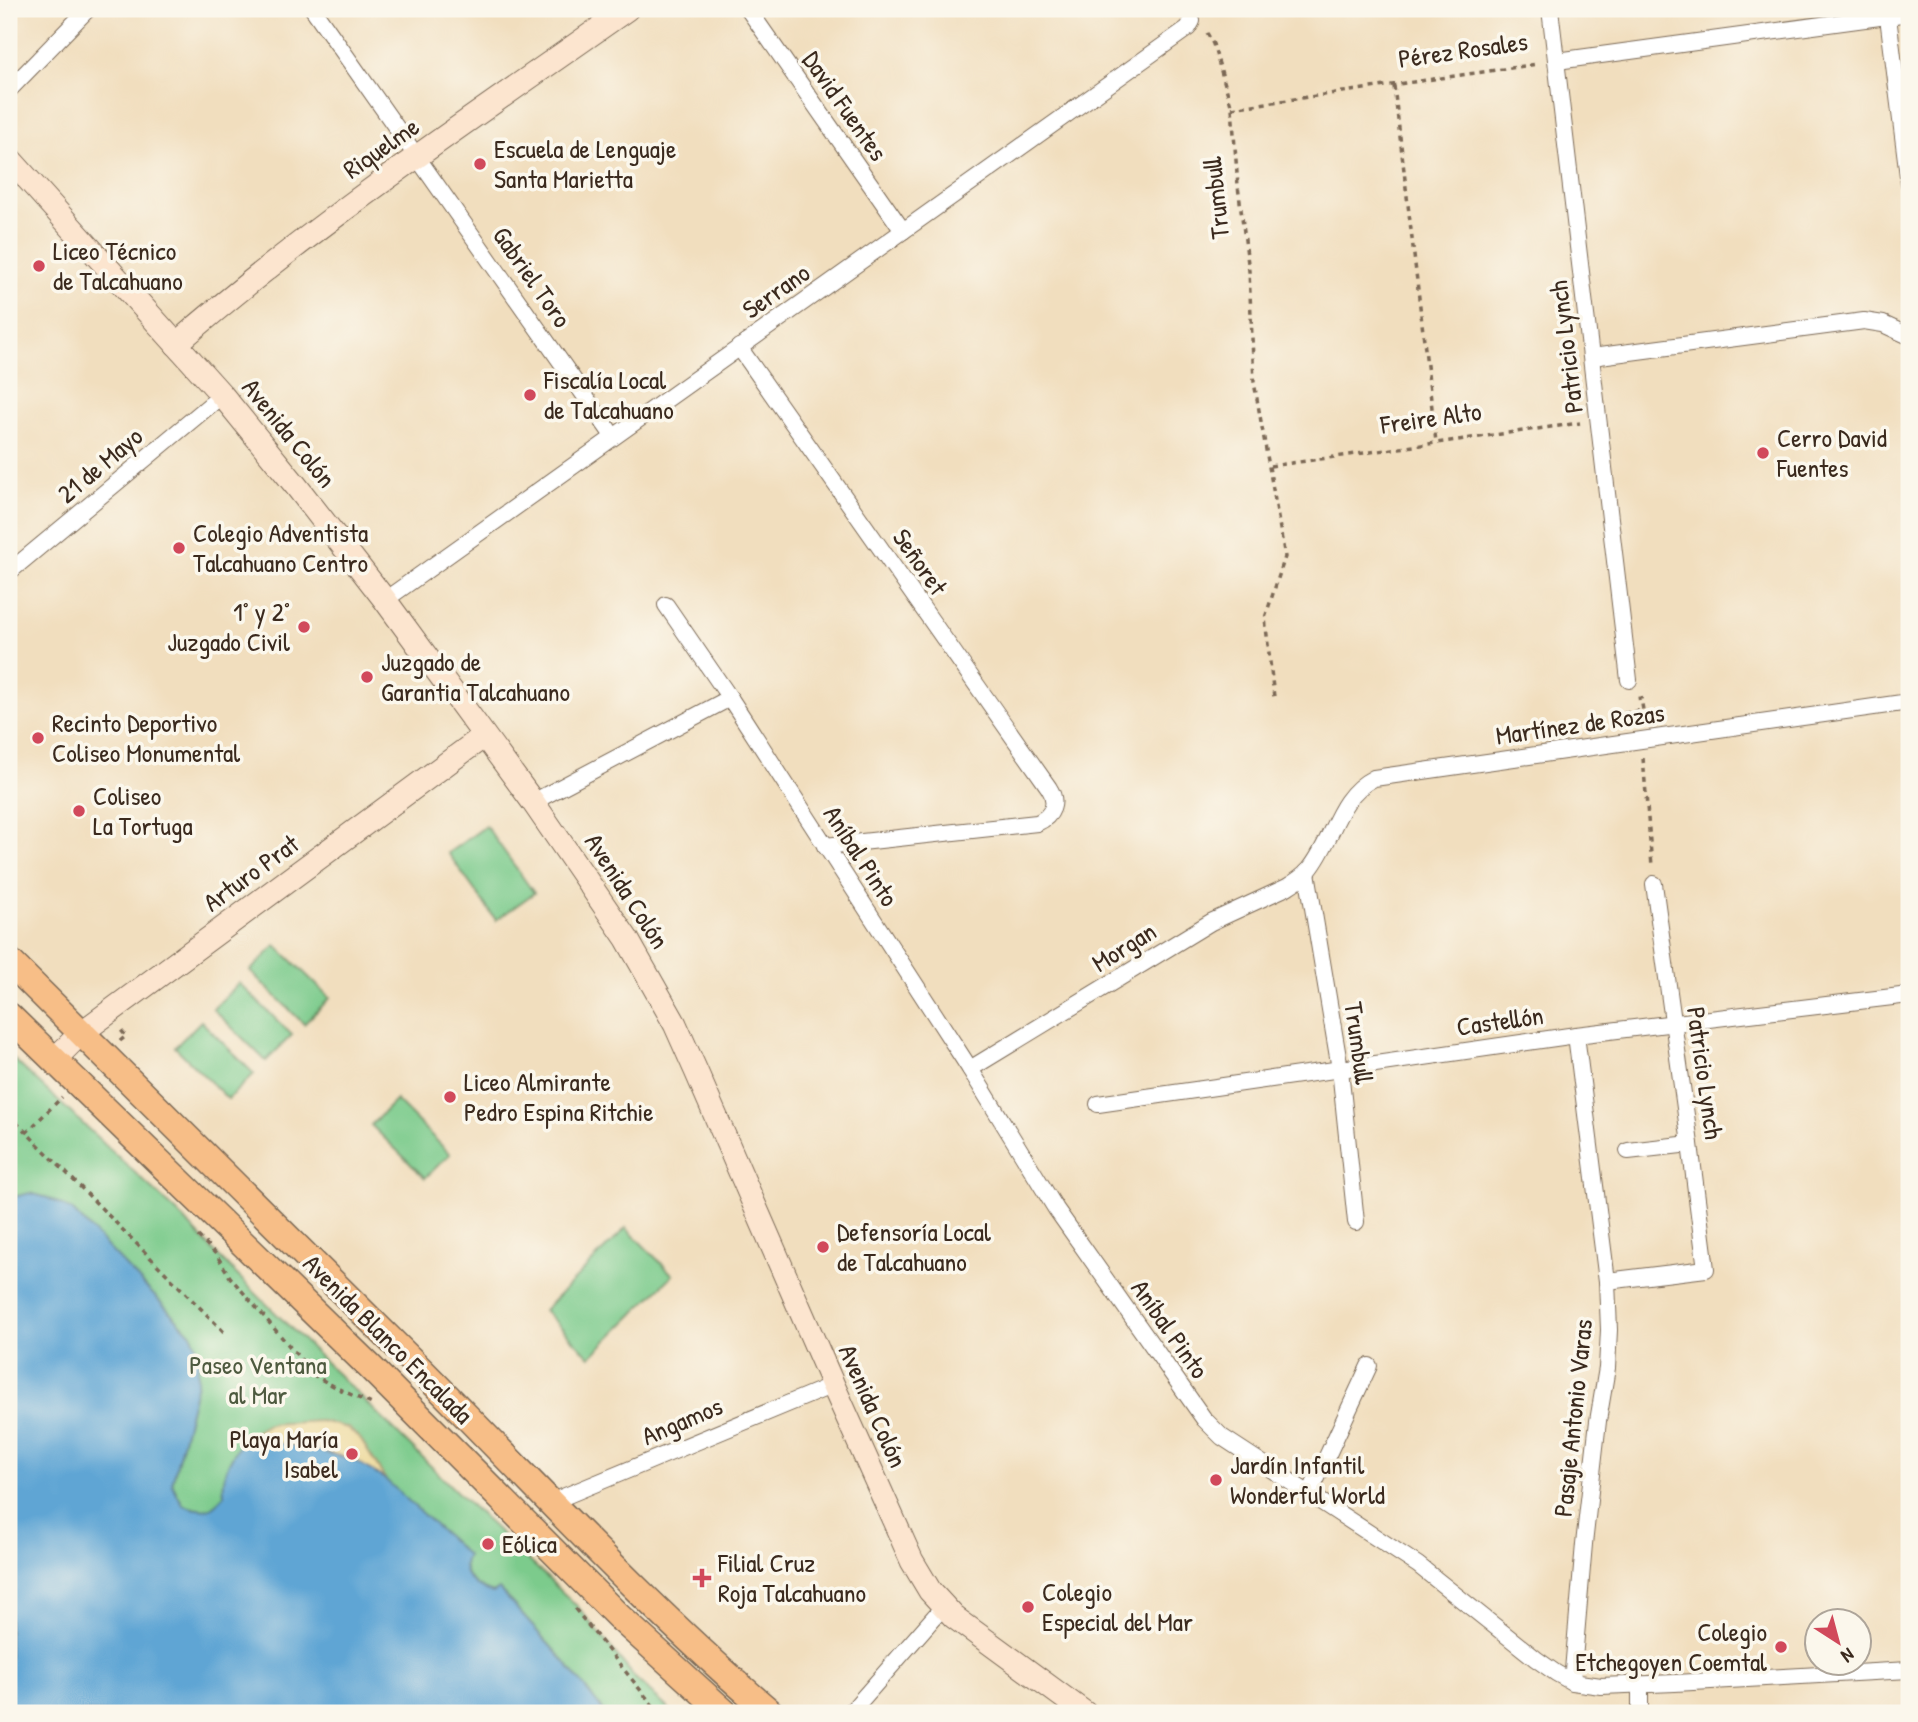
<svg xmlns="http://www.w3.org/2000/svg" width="1918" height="1722" font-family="'Patrick Hand',sans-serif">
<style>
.green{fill:#7bcb8c;stroke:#5b7a55;stroke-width:2}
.sand{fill:#eeda9e;stroke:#94825e;stroke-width:2}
.water{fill:#5ea5d4;stroke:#4c6879;stroke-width:2}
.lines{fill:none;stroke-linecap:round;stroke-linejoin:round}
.street-casing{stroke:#7b6956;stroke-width:18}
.secondary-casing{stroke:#7b6956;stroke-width:25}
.primary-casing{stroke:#7b6956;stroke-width:29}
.path{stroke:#7b6956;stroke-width:3.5;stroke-dasharray:5 5;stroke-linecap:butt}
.street{stroke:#fff;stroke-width:16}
.secondary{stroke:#fce5cf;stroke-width:23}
.primary{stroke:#f7be87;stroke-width:26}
.poi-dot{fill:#d1495b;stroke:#fbf7ec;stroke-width:2.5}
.labels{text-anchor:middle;stroke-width:7;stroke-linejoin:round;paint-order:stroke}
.street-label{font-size:26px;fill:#3b2a1e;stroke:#fbf7ec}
.poi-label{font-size:26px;fill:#3b2a1e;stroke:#fbf7ec;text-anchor:start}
.park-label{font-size:26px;fill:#4e5a3f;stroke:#fbf7ec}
</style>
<rect width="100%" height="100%" fill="#fbf7ec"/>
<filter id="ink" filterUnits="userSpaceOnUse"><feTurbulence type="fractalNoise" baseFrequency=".0143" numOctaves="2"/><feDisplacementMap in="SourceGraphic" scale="14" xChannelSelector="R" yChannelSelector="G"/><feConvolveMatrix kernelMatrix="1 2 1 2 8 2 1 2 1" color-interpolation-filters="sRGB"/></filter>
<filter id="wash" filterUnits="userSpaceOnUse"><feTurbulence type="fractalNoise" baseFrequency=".00686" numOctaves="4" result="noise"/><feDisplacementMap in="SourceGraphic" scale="28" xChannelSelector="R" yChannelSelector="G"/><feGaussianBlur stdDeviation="1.57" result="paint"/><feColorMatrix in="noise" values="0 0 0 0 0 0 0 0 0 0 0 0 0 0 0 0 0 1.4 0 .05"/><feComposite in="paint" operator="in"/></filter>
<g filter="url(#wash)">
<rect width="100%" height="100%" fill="#f1debe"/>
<g class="green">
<polygon points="486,826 534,893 496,920 448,853"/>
<polygon points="276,945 330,998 304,1024 250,971"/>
<polygon points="239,983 292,1035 266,1061 213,1009"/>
<polygon points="201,1021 254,1074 228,1099 175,1047"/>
<path d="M 9,1055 L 177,1212 L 220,1258 L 464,1499 L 578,1607 L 636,1679 L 673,1713 L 605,1713 L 563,1660 L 500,1590 L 493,1593 C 478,1588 464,1579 464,1562 L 389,1483 L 215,1507 L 202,1511 L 183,1505 L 172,1484 L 197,1383 L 199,1353 L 192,1335 L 72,1210 L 30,1194 L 9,1198 Z"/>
<polygon points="396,1100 450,1154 425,1178 371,1125"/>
<polygon points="626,1228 673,1275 590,1357 544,1310"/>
</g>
<polygon class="sand" points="321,1421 348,1428 361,1440 386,1480 354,1460 312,1449 244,1438 268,1424"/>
<path class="water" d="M 30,1193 L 48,1198 L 72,1210 L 192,1335 L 199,1353 L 197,1383 L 172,1484 L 183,1505 C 204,1512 210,1513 224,1495 C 221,1471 231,1458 244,1438 L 312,1449 L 354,1460 L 386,1480 L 467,1555 C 457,1574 476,1588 493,1593 L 499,1589 L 563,1660 L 605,1713 L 9,1713 L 9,1198 Z"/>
</g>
<g filter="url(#ink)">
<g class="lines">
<defs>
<g id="street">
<polyline points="313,9 613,436"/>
<polyline points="748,9 903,231"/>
<polyline points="1550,9 1629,680"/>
<polyline points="1887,9 1909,184"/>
<polyline points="1557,61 1909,13"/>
<polyline points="9,90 88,9"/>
<path d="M 739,347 L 1049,788 C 1058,802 1053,816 1037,823 L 825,846"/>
<polyline points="1592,357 1864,321 1883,324 1909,336"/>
<polyline points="9,572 222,395"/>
<polyline points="385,600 1188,28 1192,21 1188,9"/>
<polyline points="666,605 730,698 970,1069 1056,1209 1204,1419 1222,1437 1418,1565 1536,1659 1556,1673 1572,1682 1601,1686 1675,1683 1909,1670"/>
<polyline points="533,802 730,698"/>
<polyline points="1307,872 1340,1069 1356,1222"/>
<path d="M 970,1069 L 1211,922 L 1287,887 C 1295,882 1303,877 1309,870 C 1334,840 1336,797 1374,778 L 1909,702"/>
<polyline points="1098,1104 1576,1035 1909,995"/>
<polyline points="1628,1151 1690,1144"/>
<polyline points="1607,1281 1706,1269 1690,1144 1654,884"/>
<polyline points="1310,1493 1369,1366"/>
<polyline points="551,1502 833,1385"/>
<polyline points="1572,1682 1584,1544 1598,1421 1607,1368 1609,1330 1607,1281 1576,1035"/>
<polyline points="1640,1684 1640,1713"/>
<polyline points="850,1713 943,1607"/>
</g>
<g id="secondary">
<polyline points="9,158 222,395 297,487 385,600 533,802 627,939 675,1024 696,1071 833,1385 912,1561 930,1591 954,1617 1085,1713"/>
<path d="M 176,344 C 317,221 474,117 627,9"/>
<polyline points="54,1060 81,1033 484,736"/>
</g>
<g id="primary">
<path d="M 9,961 C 147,1099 287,1236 425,1374 C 539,1489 648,1608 771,1713"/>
<polyline points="9,1016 369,1366 618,1616 725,1713"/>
</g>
</defs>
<use href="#street" class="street-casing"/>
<use href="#secondary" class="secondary-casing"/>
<use href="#primary" class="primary-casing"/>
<g class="path">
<polyline points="1207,33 1213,44 1232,108 1238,186 1249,271 1254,382 1285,557 1265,618 1274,697"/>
<polyline points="1394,86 1436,442"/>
<polyline points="1232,108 1538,64"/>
<polyline points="1270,466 1580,423"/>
<polyline points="1627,724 1625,713 1643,710 1641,698 1634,699"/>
<polyline points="1643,758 1652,866"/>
<polyline points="120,1041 126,1036 120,1029"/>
<polyline points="9,1115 226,1334"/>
<polyline points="26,1133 62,1097"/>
<polyline points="198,1236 216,1254 230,1277 315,1376 343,1391 374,1405"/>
<polyline points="575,1609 659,1713"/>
</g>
<use href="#street" class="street"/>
<use href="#secondary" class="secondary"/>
<use href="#primary" class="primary"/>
</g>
</g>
<g class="poi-dot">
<circle cx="480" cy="164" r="7"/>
<circle cx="39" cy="266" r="7"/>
<circle cx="530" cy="395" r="7"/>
<circle cx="1763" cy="453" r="7"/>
<circle cx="179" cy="548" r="7"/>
<circle cx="304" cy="627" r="7"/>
<circle cx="367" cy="677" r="7"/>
<circle cx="38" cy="738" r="7"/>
<circle cx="79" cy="811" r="7"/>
<circle cx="450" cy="1097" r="7"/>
<circle cx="823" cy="1247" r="7"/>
<circle cx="352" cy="1454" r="7"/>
<circle cx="1216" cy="1480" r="7"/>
<circle cx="488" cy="1544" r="7"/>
<path d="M698.5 1567.5h7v7h7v7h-7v7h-7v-7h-7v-7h7z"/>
<circle cx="1028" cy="1607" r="7"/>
<circle cx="1781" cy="1647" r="7"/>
</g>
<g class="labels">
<g class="street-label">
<text transform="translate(1463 50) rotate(-8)" y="9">Pérez Rosales</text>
<text transform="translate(845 106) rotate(55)" y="9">David Fuentes</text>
<text transform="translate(381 148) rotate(-35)" y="9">Riquelme</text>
<text transform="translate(1216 198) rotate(-96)" y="9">Trumbull</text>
<text transform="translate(532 277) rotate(55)" y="9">Gabriel Toro</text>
<text transform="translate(776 291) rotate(-35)" y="9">Serrano</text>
<text transform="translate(1566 347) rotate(-97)" y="9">Patricio Lynch</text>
<text transform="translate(1431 418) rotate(-8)" y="9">Freire Alto</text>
<text transform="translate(289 433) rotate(51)" y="9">Avenida Colón</text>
<text transform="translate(100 465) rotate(-40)" y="9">21 de Mayo</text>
<text transform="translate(920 562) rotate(55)" y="9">Señoret</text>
<text transform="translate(1580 724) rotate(-8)" y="9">Martínez de Rozas</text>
<text transform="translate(861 856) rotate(57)" y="9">Aníbal Pinto</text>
<text transform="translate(251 873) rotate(-36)" y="9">Arturo Prat</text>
<text transform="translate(627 891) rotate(57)" y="9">Avenida Colón</text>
<text transform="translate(1124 947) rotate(-32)" y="9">Morgan</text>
<text transform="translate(1500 1021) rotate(-8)" y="9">Castellón</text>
<text transform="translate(1359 1043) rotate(82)" y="9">Trumbull</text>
<text transform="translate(1705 1073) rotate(82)" y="9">Patricio Lynch</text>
<text transform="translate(1170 1329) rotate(55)" y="9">Aníbal Pinto</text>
<text transform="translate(388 1339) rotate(45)" y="9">Avenida Blanco Encalada</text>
<text transform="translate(873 1406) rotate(66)" y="9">Avenida Colón</text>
<text transform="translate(1573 1418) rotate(-84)" y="9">Pasaje Antonio Varas</text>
<text transform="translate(682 1421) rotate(-23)" y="9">Angamos</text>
</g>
<g class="poi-label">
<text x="494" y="158">Escuela de Lenguaje<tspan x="494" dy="30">Santa Marietta</tspan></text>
<text x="53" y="260">Liceo Técnico<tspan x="53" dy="30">de Talcahuano</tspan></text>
<text x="544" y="389">Fiscalía Local<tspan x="544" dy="30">de Talcahuano</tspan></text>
<text x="1777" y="447">Cerro David<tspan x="1777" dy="30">Fuentes</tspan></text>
<text x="193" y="542">Colegio Adventista<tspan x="193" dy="30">Talcahuano Centro</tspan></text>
<text x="290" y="621" text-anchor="end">1° y 2°<tspan x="290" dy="30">Juzgado Civil</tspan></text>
<text x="381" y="671">Juzgado de<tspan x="381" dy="30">Garantia Talcahuano</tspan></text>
<text x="52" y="732">Recinto Deportivo<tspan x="52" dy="30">Coliseo Monumental</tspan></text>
<text x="93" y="805">Coliseo<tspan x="93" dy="30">La Tortuga</tspan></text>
<text x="464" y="1091">Liceo Almirante<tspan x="464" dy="30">Pedro Espina Ritchie</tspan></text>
<text x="837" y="1241">Defensoría Local<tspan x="837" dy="30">de Talcahuano</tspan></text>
<text x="338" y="1448" text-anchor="end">Playa María<tspan x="338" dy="30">Isabel</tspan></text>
<text x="1230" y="1474">Jardín Infantil<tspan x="1230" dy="30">Wonderful World</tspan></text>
<text x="502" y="1553">Eólica</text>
<text x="718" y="1572">Filial Cruz<tspan x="718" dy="30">Roja Talcahuano</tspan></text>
<text x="1042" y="1601">Colegio<tspan x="1042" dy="30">Especial del Mar</tspan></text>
<text x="1767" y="1641" text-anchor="end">Colegio<tspan x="1767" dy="30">Etchegoyen Coemtal</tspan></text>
</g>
<g class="park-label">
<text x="258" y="1374">Paseo Ventana<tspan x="258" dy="30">al Mar</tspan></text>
</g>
</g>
<rect width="1918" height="1722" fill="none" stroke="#fbf7ec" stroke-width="35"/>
<g transform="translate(1838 1642) rotate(144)"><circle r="33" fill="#fbf7ec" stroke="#aea59a" stroke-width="2"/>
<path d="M0-5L12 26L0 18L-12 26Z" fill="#d1495b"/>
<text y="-10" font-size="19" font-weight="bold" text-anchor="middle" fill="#3b2a1e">N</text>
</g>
</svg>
